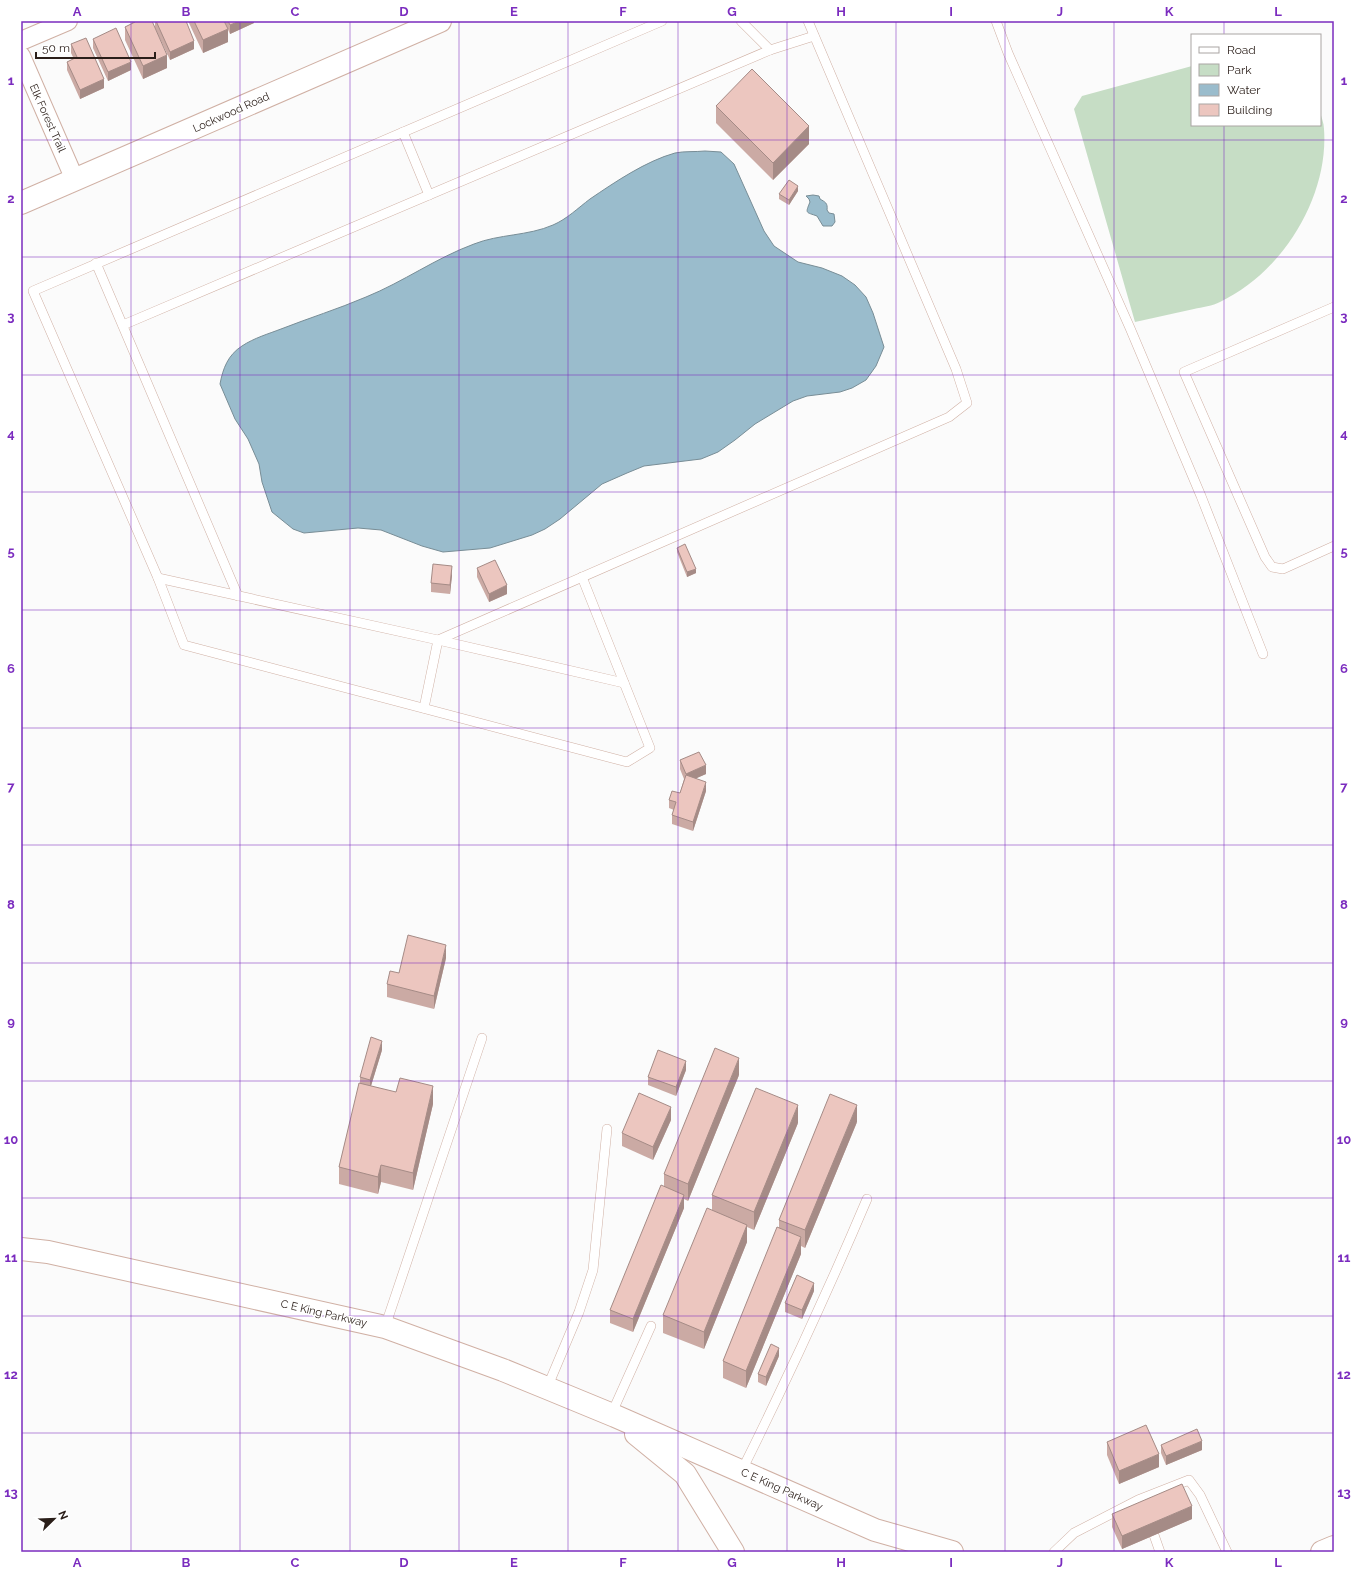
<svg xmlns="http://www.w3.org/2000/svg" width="1355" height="1573" font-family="Raleway,sans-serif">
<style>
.green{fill:#c6ddc5}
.water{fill:#9abccc;stroke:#788d96}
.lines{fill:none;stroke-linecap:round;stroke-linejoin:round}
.lane-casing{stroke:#d0b0a4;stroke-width:10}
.street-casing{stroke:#d0b0a4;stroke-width:20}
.secondary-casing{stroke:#d0b0a4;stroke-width:24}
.lane{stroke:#fff;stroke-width:9}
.street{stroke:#fff;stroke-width:18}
.secondary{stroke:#fff;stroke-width:22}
.wall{fill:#cbaaa4}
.shaded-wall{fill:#a58b86}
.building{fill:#ecc6bf;stroke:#a58b86}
.grid{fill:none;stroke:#7b2cbf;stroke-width:1;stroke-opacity:0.55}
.labels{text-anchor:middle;stroke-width:3;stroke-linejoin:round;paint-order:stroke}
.street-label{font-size:11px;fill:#2a1e19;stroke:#fff}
.neatline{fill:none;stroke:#7b2cbf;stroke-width:1.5}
.grid-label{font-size:13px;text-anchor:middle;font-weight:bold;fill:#7b2cbf}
</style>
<rect width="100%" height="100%" fill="#fbfbfb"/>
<path class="green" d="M 1192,66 L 1192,125 L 1320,125 L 1320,111 C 1321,117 1324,123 1324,129 C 1329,197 1282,273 1220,302 C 1213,306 1202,307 1194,309 C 1174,313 1155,318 1135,322 L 1074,109 L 1082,96 Z"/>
<g class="water">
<path d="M 705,151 L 721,152 L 734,164 L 764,231 L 774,246 L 798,262 L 822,268 L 842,276 L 855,285 L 866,297 L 873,313 L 884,347 L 876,366 L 866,380 L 852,388 L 840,392 L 807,396 L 793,401 L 755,424 L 735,440 L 718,452 L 701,459 L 644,466 L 627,473 L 602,484 L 560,519 L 545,529 L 532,535 L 490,548 L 443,552 L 422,546 L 381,530 L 358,528 L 304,533 L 293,529 L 272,512 L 262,482 L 259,464 L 248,439 L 235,419 L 220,384 C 223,368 228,355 242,346 C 254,338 268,334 281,329 C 309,318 338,309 366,297 C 403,282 436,258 474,244 C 499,234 528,236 553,225 C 567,219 578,208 590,199 C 615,182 646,161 675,153 C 684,151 696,152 705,151 Z"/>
<path d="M 813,195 L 819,196 L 820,199 C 825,202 828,203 827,210 L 829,213 L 834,214 L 835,222 L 832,226 L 823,226 L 817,216 C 806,212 805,214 810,202 L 809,199 L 806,196 Z"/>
</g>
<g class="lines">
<defs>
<g id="lane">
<polyline points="741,21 770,50 814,36"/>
<polyline points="996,21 1008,53 1130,328 1201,496 1263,654"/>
<polyline points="403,132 429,195"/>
<polyline points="96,263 238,596"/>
<polyline points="1334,307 1184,372 1265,557 1272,567 1283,569 1334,546"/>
<polyline points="123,325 770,50"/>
<polyline points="158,578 184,645 627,762 650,748 582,577"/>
<polyline points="624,683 438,640 158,578 33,291 662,21"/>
<polyline points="424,708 438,640 949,417 967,403 956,369 808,21"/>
<polyline points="385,1327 482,1038"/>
<polyline points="547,1388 579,1312 593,1270 607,1129"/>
<polyline points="611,1415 651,1326"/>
<path d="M 741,1472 C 786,1382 828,1291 867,1199"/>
<polyline points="1154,1535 1160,1552"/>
<polyline points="1054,1552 1074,1533 1138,1500 1189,1480 1200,1495 1227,1552"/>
</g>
<g id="street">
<polyline points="21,41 68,21"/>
<polyline points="21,56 75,180"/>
</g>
<g id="secondary">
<polyline points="21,203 440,21"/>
<polyline points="21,1249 48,1252 385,1327 503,1370 547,1388 615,1416 875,1530 952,1552"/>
<polyline points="636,1434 685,1474 733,1552"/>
<polyline points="1322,1552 1334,1547"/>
</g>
</defs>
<use href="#lane" class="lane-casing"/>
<use href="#street" class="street-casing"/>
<use href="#secondary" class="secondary-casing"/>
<use href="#lane" class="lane"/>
<use href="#street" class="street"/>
<use href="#secondary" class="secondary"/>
</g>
<g class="wall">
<polygon points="132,21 152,21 167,68 143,79 125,40 125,27 132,24"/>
<polygon points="155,21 186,21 194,49 170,60 155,28"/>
<polygon points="188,21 224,21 228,42 203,53"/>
<polygon points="224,21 254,21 254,23 230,34"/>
<polygon points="93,39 131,70 108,81 93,48"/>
<polygon points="71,44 104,88 80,99 67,70 67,62 74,59 71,53"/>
<polygon points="716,106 809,144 773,180 716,123"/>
<polygon points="798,191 789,205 779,199 779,194"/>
<polygon points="677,548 696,573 687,577 677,552"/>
<polygon points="477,568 507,594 489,602 477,577"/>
<polygon points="452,575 450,594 431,592 431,583"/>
<polygon points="680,760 706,774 696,778 706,791 693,831 672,824 672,815 674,810 669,808 669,800 680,793 684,779 680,769"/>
<polygon points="446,958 434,1009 387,997 387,984 399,973"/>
<polygon points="382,1050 371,1086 433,1104 413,1190 381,1182 378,1194 339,1184 339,1167 360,1083 360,1077"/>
<polygon points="686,1070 676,1096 648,1085 648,1077"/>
<polygon points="739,1075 688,1201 684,1199 684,1208 633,1332 610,1323 610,1310 664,1187 664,1174"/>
<polygon points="671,1120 653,1160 622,1146 622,1133"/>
<polygon points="857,1122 805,1248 801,1246 801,1254 746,1388 723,1378 723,1361 779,1228 779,1220"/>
<polygon points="798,1123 754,1230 747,1227 747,1242 704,1349 663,1333 663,1315 712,1211 712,1195"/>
<polygon points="814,1291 802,1319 785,1312 785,1303"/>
<polygon points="779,1356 766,1386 758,1382 758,1374"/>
<polygon points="1107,1442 1159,1467 1119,1484 1107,1455"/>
<polygon points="1161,1445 1202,1450 1166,1465 1161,1453"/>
<polygon points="1112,1514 1192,1519 1122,1549 1112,1527"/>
</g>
<g class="shaded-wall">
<polygon points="240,21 254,21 254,23 230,34 230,25"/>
<polygon points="228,29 228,42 203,53 203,40"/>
<polygon points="194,41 194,49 170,60 170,52"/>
<polygon points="167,55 167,68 143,79 143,66"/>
<polygon points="131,62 131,70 108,81 108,72"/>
<polygon points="104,79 104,88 80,99 80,90"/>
<polygon points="809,126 809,144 773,180 773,163"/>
<polygon points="798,186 798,191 789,205 789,200"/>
<polygon points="452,566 452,575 450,594 450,585"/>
<polygon points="696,569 696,573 687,577 687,572"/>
<polygon points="507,585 507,594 489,602 489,594"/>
<polygon points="706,765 706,774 686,783 686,774"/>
<polygon points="706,782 706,791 693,831 693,822"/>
<polygon points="446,945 446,958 434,1009 434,996"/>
<polygon points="382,1041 382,1050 370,1089 370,1080"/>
<polygon points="739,1058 739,1075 688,1201 688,1184"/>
<polygon points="686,1061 686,1070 676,1096 676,1087"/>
<polygon points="433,1086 433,1104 413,1190 413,1173"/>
<polygon points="798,1105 798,1123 754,1230 754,1212"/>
<polygon points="857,1105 857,1122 805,1248 805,1230"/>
<polygon points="671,1107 671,1120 653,1160 653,1147"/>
<polygon points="381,1165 381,1182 378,1194 378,1177"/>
<polygon points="684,1195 684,1208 633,1332 633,1319"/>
<polygon points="747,1225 747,1242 704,1349 704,1332"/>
<polygon points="801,1237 801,1254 746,1388 746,1371"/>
<polygon points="814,1283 814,1291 802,1319 802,1310"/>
<polygon points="779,1348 779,1356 766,1386 766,1377"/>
<polygon points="1202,1441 1202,1450 1166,1465 1166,1456"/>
<polygon points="1159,1454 1159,1467 1119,1484 1119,1471"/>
<polygon points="1192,1506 1192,1519 1122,1549 1122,1536"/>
</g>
<g class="building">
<polygon points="135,21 152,21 167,55 143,66 125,27 135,22"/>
<polygon points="156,21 186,21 194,41 170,52"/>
<polygon points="194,21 224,21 228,29 203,40"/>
<polygon points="228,21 240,21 230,25"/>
<polygon points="116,28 131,62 108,72 93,39"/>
<polygon points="86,38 104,79 80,90 67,62 77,57 71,44"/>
<polygon points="752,69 809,126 773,163 716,106"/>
<polygon points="789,180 798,186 789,200 779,194"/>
<polygon points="685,544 696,569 687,572 677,548"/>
<polygon points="495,560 507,585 489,594 477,568"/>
<polygon points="433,564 452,566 450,585 431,583"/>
<polygon points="699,752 706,765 686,774 680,760"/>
<polygon points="686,775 706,782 693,822 672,815 676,802 669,800 672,791 680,793"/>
<polygon points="408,935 446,945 434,996 387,984 390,971 399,973"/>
<polygon points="371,1037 382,1041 370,1080 360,1077"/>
<polygon points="715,1048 739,1058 688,1184 664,1174"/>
<polygon points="658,1050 686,1061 676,1087 648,1077"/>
<polygon points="400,1078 433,1086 413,1173 381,1165 378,1177 339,1167 359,1083 396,1092"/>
<polygon points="756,1088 798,1105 754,1212 712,1195"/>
<polygon points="639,1093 671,1107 653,1147 622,1133"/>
<polygon points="830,1094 857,1105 805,1230 779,1220"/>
<polygon points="661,1185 684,1195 633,1319 610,1310"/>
<polygon points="707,1208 747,1225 704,1332 663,1315"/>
<polygon points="777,1227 801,1237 746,1371 723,1361"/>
<polygon points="797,1275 814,1283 802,1310 785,1303"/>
<polygon points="771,1344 779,1348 766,1377 758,1374"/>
<polygon points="1146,1425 1159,1454 1119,1471 1107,1442"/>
<polygon points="1197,1429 1202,1441 1166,1456 1161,1445"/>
<polygon points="1182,1484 1192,1506 1122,1536 1112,1514"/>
</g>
<path class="grid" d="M 131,21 L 131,1552M 240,21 L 240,1552M 350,21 L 350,1552M 459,21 L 459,1552M 568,21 L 568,1552M 678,21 L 678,1552M 787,21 L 787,1552M 896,21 L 896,1552M 1005,21 L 1005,1552M 1114,21 L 1114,1552M 1224,21 L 1224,35M 1224,125 L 1224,1552M 21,140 L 1334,140M 21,257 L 1334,257M 21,375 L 1334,375M 21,492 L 1334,492M 21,610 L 1334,610M 21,728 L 1334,728M 21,845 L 1334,845M 21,963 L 1334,963M 21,1081 L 1334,1081M 21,1198 L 1334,1198M 21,1316 L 1334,1316M 21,1433 L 1334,1433"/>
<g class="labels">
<g class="street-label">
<text transform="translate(231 112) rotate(-24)" y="4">Lockwood Road</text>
<text transform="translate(48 118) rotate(66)" y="4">Elk Forest Trail</text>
<text transform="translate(324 1313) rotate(13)" y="4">C E King Parkway</text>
<text transform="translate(782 1489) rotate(24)" y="4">C E King Parkway</text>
</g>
</g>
<rect width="1355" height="1573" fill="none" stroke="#ffffff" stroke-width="44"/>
<rect x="1191" y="34" width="130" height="92" fill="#ffffff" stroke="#aaa5a3"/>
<rect x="1199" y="47" width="20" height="6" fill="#ffffff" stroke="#aaa5a3"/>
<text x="1227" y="54" font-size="12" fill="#2a1e19">Road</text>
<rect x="1199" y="64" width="20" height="12" fill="#c6ddc5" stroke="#aaa5a3"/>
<text x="1227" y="74" font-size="12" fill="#2a1e19">Park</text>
<rect x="1199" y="84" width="20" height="12" fill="#9abccc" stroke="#aaa5a3"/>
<text x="1227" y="94" font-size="12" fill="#2a1e19">Water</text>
<rect x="1199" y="104" width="20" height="12" fill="#ecc6bf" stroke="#aaa5a3"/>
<text x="1227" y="114" font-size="12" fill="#2a1e19">Building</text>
<g transform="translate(54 1519) rotate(67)" stroke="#ffffff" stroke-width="3" paint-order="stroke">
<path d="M0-3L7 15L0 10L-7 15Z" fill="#2a1e19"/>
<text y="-6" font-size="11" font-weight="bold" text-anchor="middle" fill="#2a1e19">N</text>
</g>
<path d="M36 52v6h119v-6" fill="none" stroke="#2a1e19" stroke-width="2"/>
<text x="42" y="52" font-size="12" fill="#2a1e19" stroke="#ffffff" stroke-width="3" paint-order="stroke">50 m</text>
<rect x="22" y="22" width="1311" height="1529" class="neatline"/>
<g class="grid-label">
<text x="77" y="16">A</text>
<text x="186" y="16">B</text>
<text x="295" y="16">C</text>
<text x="404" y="16">D</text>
<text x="514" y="16">E</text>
<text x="623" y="16">F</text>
<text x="732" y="16">G</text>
<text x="841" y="16">H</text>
<text x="951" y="16">I</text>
<text x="1060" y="16">J</text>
<text x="1169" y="16">K</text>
<text x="1278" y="16">L</text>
<text x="11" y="85">1</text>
<text x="1344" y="85">1</text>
<text x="11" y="203">2</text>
<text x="1344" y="203">2</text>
<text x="11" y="321">3</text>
<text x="1344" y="321">3</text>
<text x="11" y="438">4</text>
<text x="1344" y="438">4</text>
<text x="11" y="556">5</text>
<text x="1344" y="556">5</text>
<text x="11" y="673">6</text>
<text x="1344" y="673">6</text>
<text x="11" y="791">7</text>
<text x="1344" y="791">7</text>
<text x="11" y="909">8</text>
<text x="1344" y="909">8</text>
<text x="11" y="1026">9</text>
<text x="1344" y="1026">9</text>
<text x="11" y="1144">10</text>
<text x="1344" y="1144">10</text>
<text x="11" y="1262">11</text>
<text x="1344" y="1262">11</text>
<text x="11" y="1379">12</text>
<text x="1344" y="1379">12</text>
<text x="11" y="1497">13</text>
<text x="1344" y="1497">13</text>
<text x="77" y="1567">A</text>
<text x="186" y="1567">B</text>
<text x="295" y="1567">C</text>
<text x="404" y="1567">D</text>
<text x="514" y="1567">E</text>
<text x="623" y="1567">F</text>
<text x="732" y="1567">G</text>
<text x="841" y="1567">H</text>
<text x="951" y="1567">I</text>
<text x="1060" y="1567">J</text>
<text x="1169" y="1567">K</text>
<text x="1278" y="1567">L</text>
</g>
</svg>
